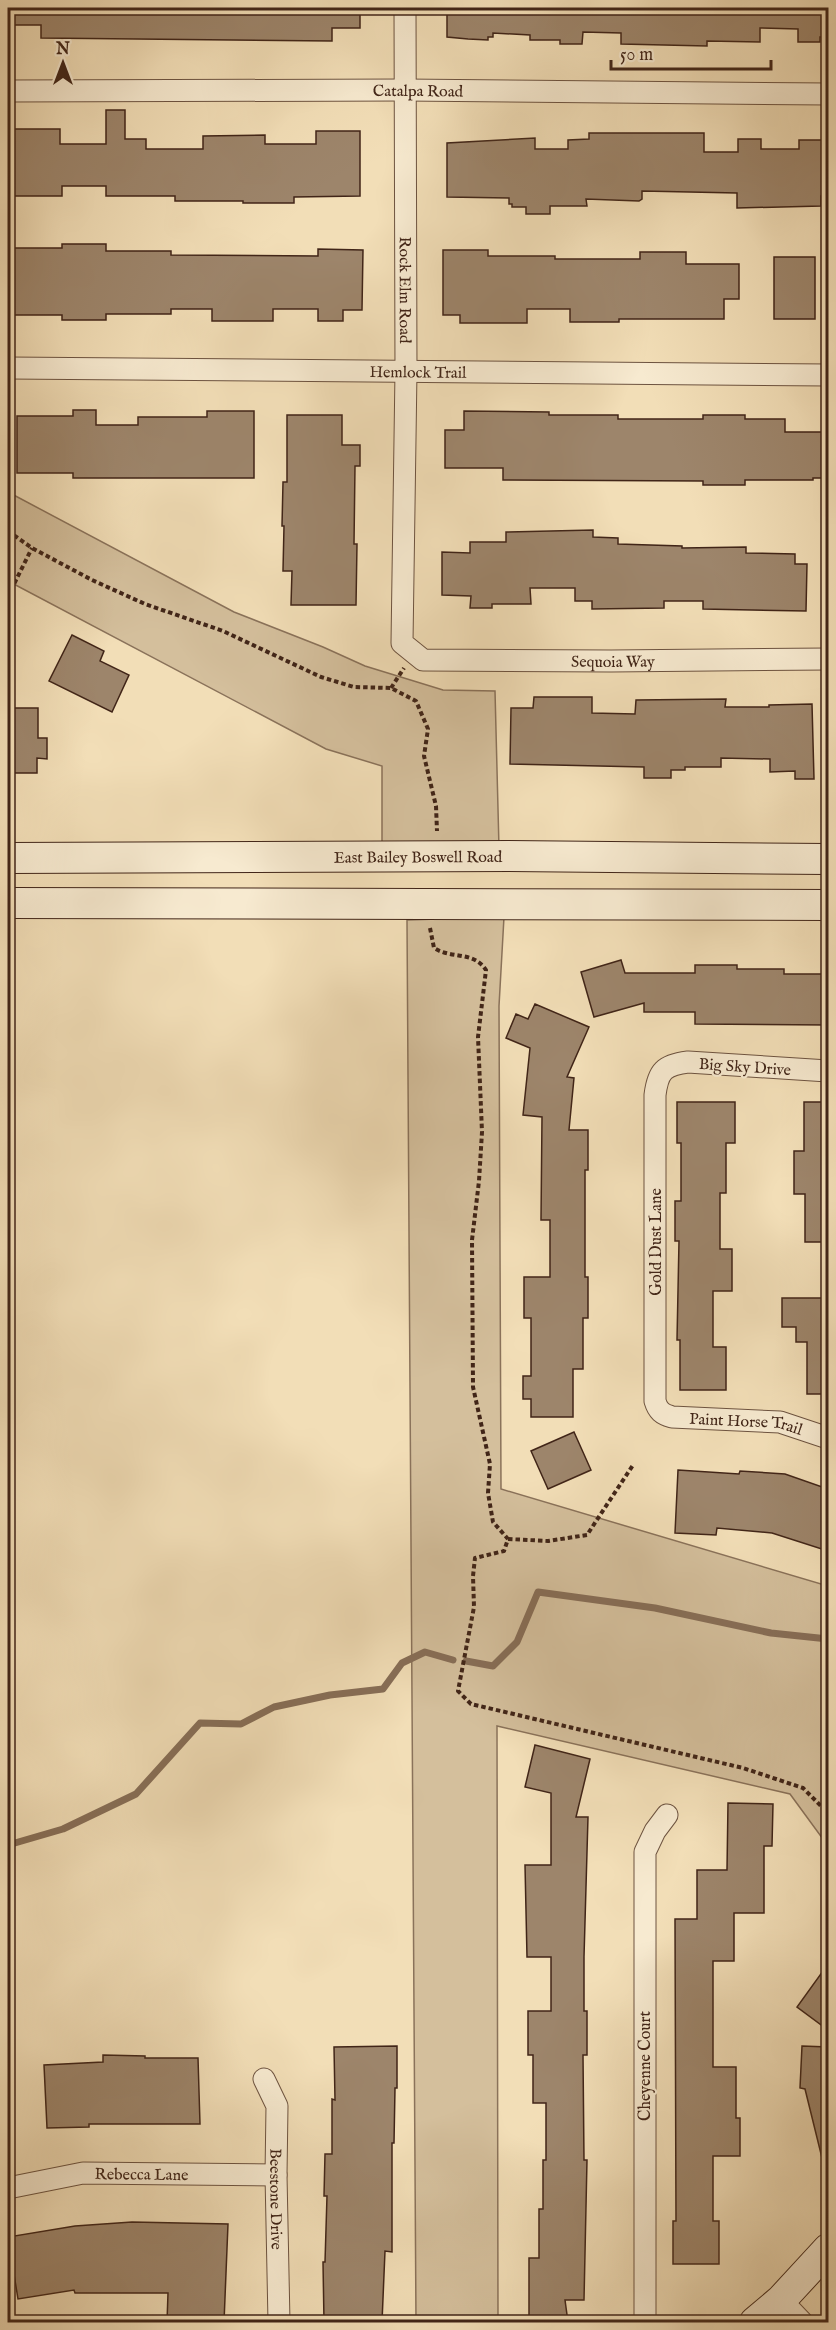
<svg xmlns="http://www.w3.org/2000/svg" width="836" height="2330" font-family="'IM FELL English',serif">
<style>
.green{fill:#d4bf9c;stroke:#8a725a;stroke-width:1.5}
.lines{fill:none;stroke-linecap:round;stroke-linejoin:round}
.stream{stroke:#876e57;stroke-width:7}
.building{fill:#9d856b;stroke:#412518;stroke-width:1.5}
.street-casing{stroke:#6d5340;stroke-width:23}
.secondary-casing{stroke:#412518;stroke-width:32}
.path{stroke:#412518;stroke-width:4;stroke-dasharray:4.5 3;stroke-linecap:butt}
.street{stroke:#f7ead0;stroke-width:21}
.secondary{stroke:#f7ead0;stroke-width:30}
.labels{text-anchor:middle;stroke-width:4.5;stroke-linejoin:round;paint-order:stroke}
.street-label{font-size:16px;fill:#412518;stroke:#f7ead0}
</style>
<rect width="100%" height="100%" fill="#f2deb7"/>
<filter id="stains"><feTurbulence type="fractalNoise" baseFrequency=".00333" numOctaves="4"/><feColorMatrix values="0 0 0 0 .2 0 0 0 0 .09 0 0 0 0 .02 0 0 0 .5 -.17"/></filter>
<radialGradient id="worn" r=".72"><stop offset=".6" stop-color="#630" stop-opacity="0"/><stop offset="1" stop-color="#630" stop-opacity=".3"/></radialGradient>
<g class="green">
<polygon points="8,492 234,612 323,647 365,666 443,690 495,691 499,848 382,845 382,766 326,749 8,581"/>
<polygon points="504,917 499,1006 501,1489 828,1586 828,1846 790,1794 497,1726 498,2322 416,2322 407,920"/>
</g>
<g class="lines">
<g class="stream">
<polyline points="466,1661 493,1666 517,1642 538,1592 655,1608 771,1633 828,1639"/>
<polyline points="8,1845 63,1829 136,1794 200,1723 241,1724 274,1707 330,1695 383,1689 402,1663 425,1652 453,1660"/>
</g>
</g>
<g class="building">
<polygon points="8,8 150,8 150,11 183,12 183,8 360,8 360,28 332,28 332,41 41,38 41,25 8,25"/>
<polygon points="447,8 828,8 828,37 820,37 820,42 798,42 798,29 760,28 760,42 707,41 707,46 621,44 621,33 583,32 582,44 560,44 560,40 530,40 530,35 493,33 493,37 488,37 488,40 468,39 447,37"/>
<polygon points="106,110 125,110 125,139 146,139 146,149 203,149 203,136 265,135 265,144 316,144 316,131 360,131 360,196 294,197 294,203 243,203 243,201 175,201 175,196 106,196 106,186 62,186 62,196 8,196 8,129 60,129 60,144 106,144"/>
<polygon points="589,133 704,133 704,152 738,152 738,139 761,139 761,149 799,149 799,140 822,140 822,155 828,155 828,196 821,196 821,206 737,208 737,193 642,191 642,199 639,201 586,199 587,206 550,206 550,214 526,214 526,207 512,207 512,204 509,204 509,198 447,197 447,143 535,138 535,149 568,149 568,140 589,139"/>
<polygon points="62,244 106,244 106,251 171,251 171,255 318,256 318,249 363,250 362,310 343,310 343,321 318,321 318,309 273,309 273,321 212,321 212,309 171,309 171,314 106,314 106,320 62,320 62,315 8,315 8,248 62,248"/>
<polygon points="443,250 488,250 488,256 555,256 555,259 640,259 640,252 686,252 686,264 739,264 739,299 724,299 724,319 619,319 619,322 570,322 570,309 527,309 527,323 460,323 460,315 443,315"/>
<rect x="774" y="257" width="41" height="62"/>
<polygon points="73,410 96,410 96,425 138,425 138,417 207,417 207,411 254,411 254,478 73,478 73,473 17,473 17,416 73,416"/>
<polygon points="464,411 549,412 549,415 618,415 618,419 703,419 703,415 745,415 745,419 785,419 785,432 828,432 828,478 813,478 813,480 745,480 745,485 703,485 703,481 503,480 503,468 445,468 445,430 464,430"/>
<polygon points="287,415 342,415 342,445 360,445 360,466 355,466 354,544 357,544 356,605 291,605 292,571 283,571 284,526 282,526 283,482 287,482"/>
<polygon points="593,530 593,537 618,538 618,544 682,546 682,548 746,547 746,553 795,554 795,564 807,564 806,611 703,609 703,601 664,601 664,608 592,609 592,601 575,601 575,588 530,588 531,604 492,604 492,608 470,608 471,596 442,595 442,552 470,553 470,542 506,542 506,532"/>
<polygon points="72,635 104,651 100,661 129,675 112,712 49,681"/>
<polygon points="534,697 592,697 592,713 635,714 636,700 726,699 725,707 769,707 769,705 812,704 814,779 795,779 795,771 770,772 770,759 721,758 721,767 685,767 685,770 671,770 671,778 644,778 644,767 510,764 511,708 533,708"/>
<polygon points="8,708 38,708 38,738 47,738 47,759 37,758 37,773 8,773"/>
<polygon points="621,960 625,973 695,973 695,965 737,965 737,969 784,969 784,974 828,974 828,1025 695,1024 695,1012 644,1012 644,1003 594,1017 581,972"/>
<polygon points="535,1004 589,1027 567,1077 574,1078 569,1130 588,1130 588,1170 585,1170 585,1277 588,1277 588,1318 583,1318 583,1369 573,1369 573,1417 531,1417 531,1399 523,1399 523,1376 531,1376 531,1318 524,1318 524,1277 550,1277 550,1220 541,1220 542,1117 523,1115 530,1048 506,1038 516,1014 528,1019"/>
<polygon points="677,1102 735,1102 735,1143 726,1143 726,1193 720,1193 720,1249 732,1249 732,1291 713,1291 713,1347 726,1347 726,1390 680,1390 680,1340 677,1340 679,1241 675,1241 675,1201 681,1201 681,1143 677,1143"/>
<polygon points="804,1102 828,1102 828,1242 805,1242 805,1194 794,1194 794,1151 804,1151"/>
<polygon points="782,1298 828,1298 828,1394 807,1394 807,1342 796,1342 796,1327 782,1327"/>
<polygon points="574,1432 591,1470 548,1489 531,1451"/>
<polygon points="678,1470 739,1474 740,1471 785,1474 828,1489 828,1551 772,1533 717,1528 716,1535 675,1533"/>
<polygon points="535,1745 590,1759 576,1817 588,1817 584,1957 584,2011 587,2011 587,2055 583,2055 584,2160 587,2160 584,2300 565,2300 568,2322 529,2322 529,2258 539,2258 539,2209 543,2209 543,2160 546,2160 546,2103 533,2103 533,2055 528,2055 528,2011 551,2011 551,1957 527,1957 525,1865 551,1865 551,1793 525,1787"/>
<polygon points="728,1803 773,1804 772,1846 764,1846 764,1913 734,1913 734,1961 713,1961 713,2067 736,2067 736,2118 740,2118 740,2156 713,2156 713,2221 719,2221 719,2264 673,2264 673,2221 676,2221 675,1919 697,1919 697,1870 727,1870"/>
<polygon points="828,1964 828,2030 797,2007"/>
<polygon points="397,2046 397,2088 395,2088 394,2143 392,2143 392,2252 385,2251 382,2322 324,2322 323,2262 325,2262 327,2196 324,2196 325,2154 332,2154 332,2099 335,2100 334,2047"/>
<polygon points="802,2046 828,2047 828,2158 822,2158 805,2089 800,2088"/>
<polygon points="103,2055 145,2056 145,2058 198,2058 200,2124 89,2124 89,2127 47,2128 44,2065 103,2062"/>
<polygon points="132,2222 228,2224 224,2322 167,2322 168,2293 75,2293 74,2290 18,2299 8,2237 75,2226"/>
</g>
<g class="lines">
<defs>
<g id="street">
<path id="s1" d="M 405,8 L 406,371 L 402,643 L 423,660 L 611,661 L 828,659"/>
<path id="s2" d="M 8,91 L 404,90 L 828,94"/>
<path id="s3" d="M 8,368 L 828,375"/>
<path id="s4" d="M 828,1071 L 688,1062 C 664,1065 658,1071 655,1095 L 655,1401 C 658,1411 662,1414 672,1417 L 780,1422 L 828,1438"/>
<path id="s5" d="M 264,2079 L 277,2106 L 276,2175 L 279,2322"/>
<path id="s6" d="M 8,2188 L 83,2173 L 276,2175"/>
<polyline points="781,2300 802,2322"/>
<polyline points="645,2322 645,1852 655,1831 667,1815"/>
</g>
<g id="secondary">
<path id="s7" d="M 8,858 L 509,856 L 828,859"/>
<polyline points="8,903 828,905"/>
<polyline points="755,2322 781,2300 828,2249"/>
</g>
</defs>
<use href="#street" class="street-casing"/>
<use href="#secondary" class="secondary-casing"/>
<g class="path">
<polyline points="8,531 32,548 92,580 145,604 223,631 321,677 354,687 391,688 416,701 428,729 424,756 436,806 437,831"/>
<polyline points="11,590 32,548"/>
<polyline points="391,688 404,668"/>
<path d="M 430,928 L 434,948 C 451,959 474,951 486,970 L 478,1037 L 482,1132 L 479,1181 L 472,1240 L 473,1387 L 490,1464 L 488,1493 L 493,1522 L 508,1539 L 504,1551 L 475,1558 L 473,1576 L 474,1607 L 458,1691 L 471,1704 L 743,1768 L 803,1788 L 828,1813"/>
<polyline points="508,1539 548,1541 587,1535 633,1465"/>
</g>
<use href="#street" class="street"/>
<use href="#secondary" class="secondary"/>
</g>
<g class="labels">
<g class="street-label">
<text dy="6" stroke="none"><textPath href="#s2" startOffset="410">Catalpa Road</textPath></text>
<text dy="6" stroke="none"><textPath href="#s1" startOffset="282">Rock Elm Road</textPath></text>
<text dy="6" stroke="none"><textPath href="#s3" startOffset="410">Hemlock Trail</textPath></text>
<text dy="6" stroke="none"><textPath href="#s1" startOffset="852">Sequoia Way</textPath></text>
<text dy="6" stroke="none"><textPath href="#s7" startOffset="410">East Bailey Boswell Road</textPath></text>
<text transform="translate(745 1066) rotate(4)" y="6">Big Sky Drive</text>
<text transform="translate(655 1242) rotate(-90)" y="6">Gold Dust Lane</text>
<text dy="6" stroke="none"><textPath href="#s4" startOffset="598">Paint Horse Trail</textPath></text>
<text transform="translate(644 2066) rotate(-90)" y="6">Cheyenne Court</text>
<text dy="6" stroke="none"><textPath href="#s6" startOffset="135">Rebecca Lane</textPath></text>
<text dy="6" stroke="none"><textPath href="#s5" startOffset="123">Beestone Drive</textPath></text>
</g>
</g>
<rect width="836" height="2330" fill="none" stroke="#f2deb7" stroke-width="30"/>
<rect x="9" y="9" width="818" height="2312" fill="none" stroke="#412518" stroke-width="3"/>
<rect x="15" y="15" width="806" height="2300" fill="none" stroke="#412518" stroke-width="1.5"/>
<g transform="translate(63 63)" stroke="#f7ead0" stroke-width="4.5" paint-order="stroke">
<path d="M0-4.5L10 22L0 15L-10 22Z" fill="#412518"/>
<text y="-9" font-size="16" font-weight="bold" text-anchor="middle" fill="#412518">N</text>
</g>
<path d="M611 60v9h160v-9" fill="none" stroke="#412518" stroke-width="3"/>
<text x="620" y="60" font-size="18" fill="#412518" stroke="#f7ead0" stroke-width="4.5" paint-order="stroke">50 m</text>
<rect width="100%" height="100%" filter="url(#stains)"/>
<rect width="100%" height="100%" fill="url(#worn)"/>
</svg>
